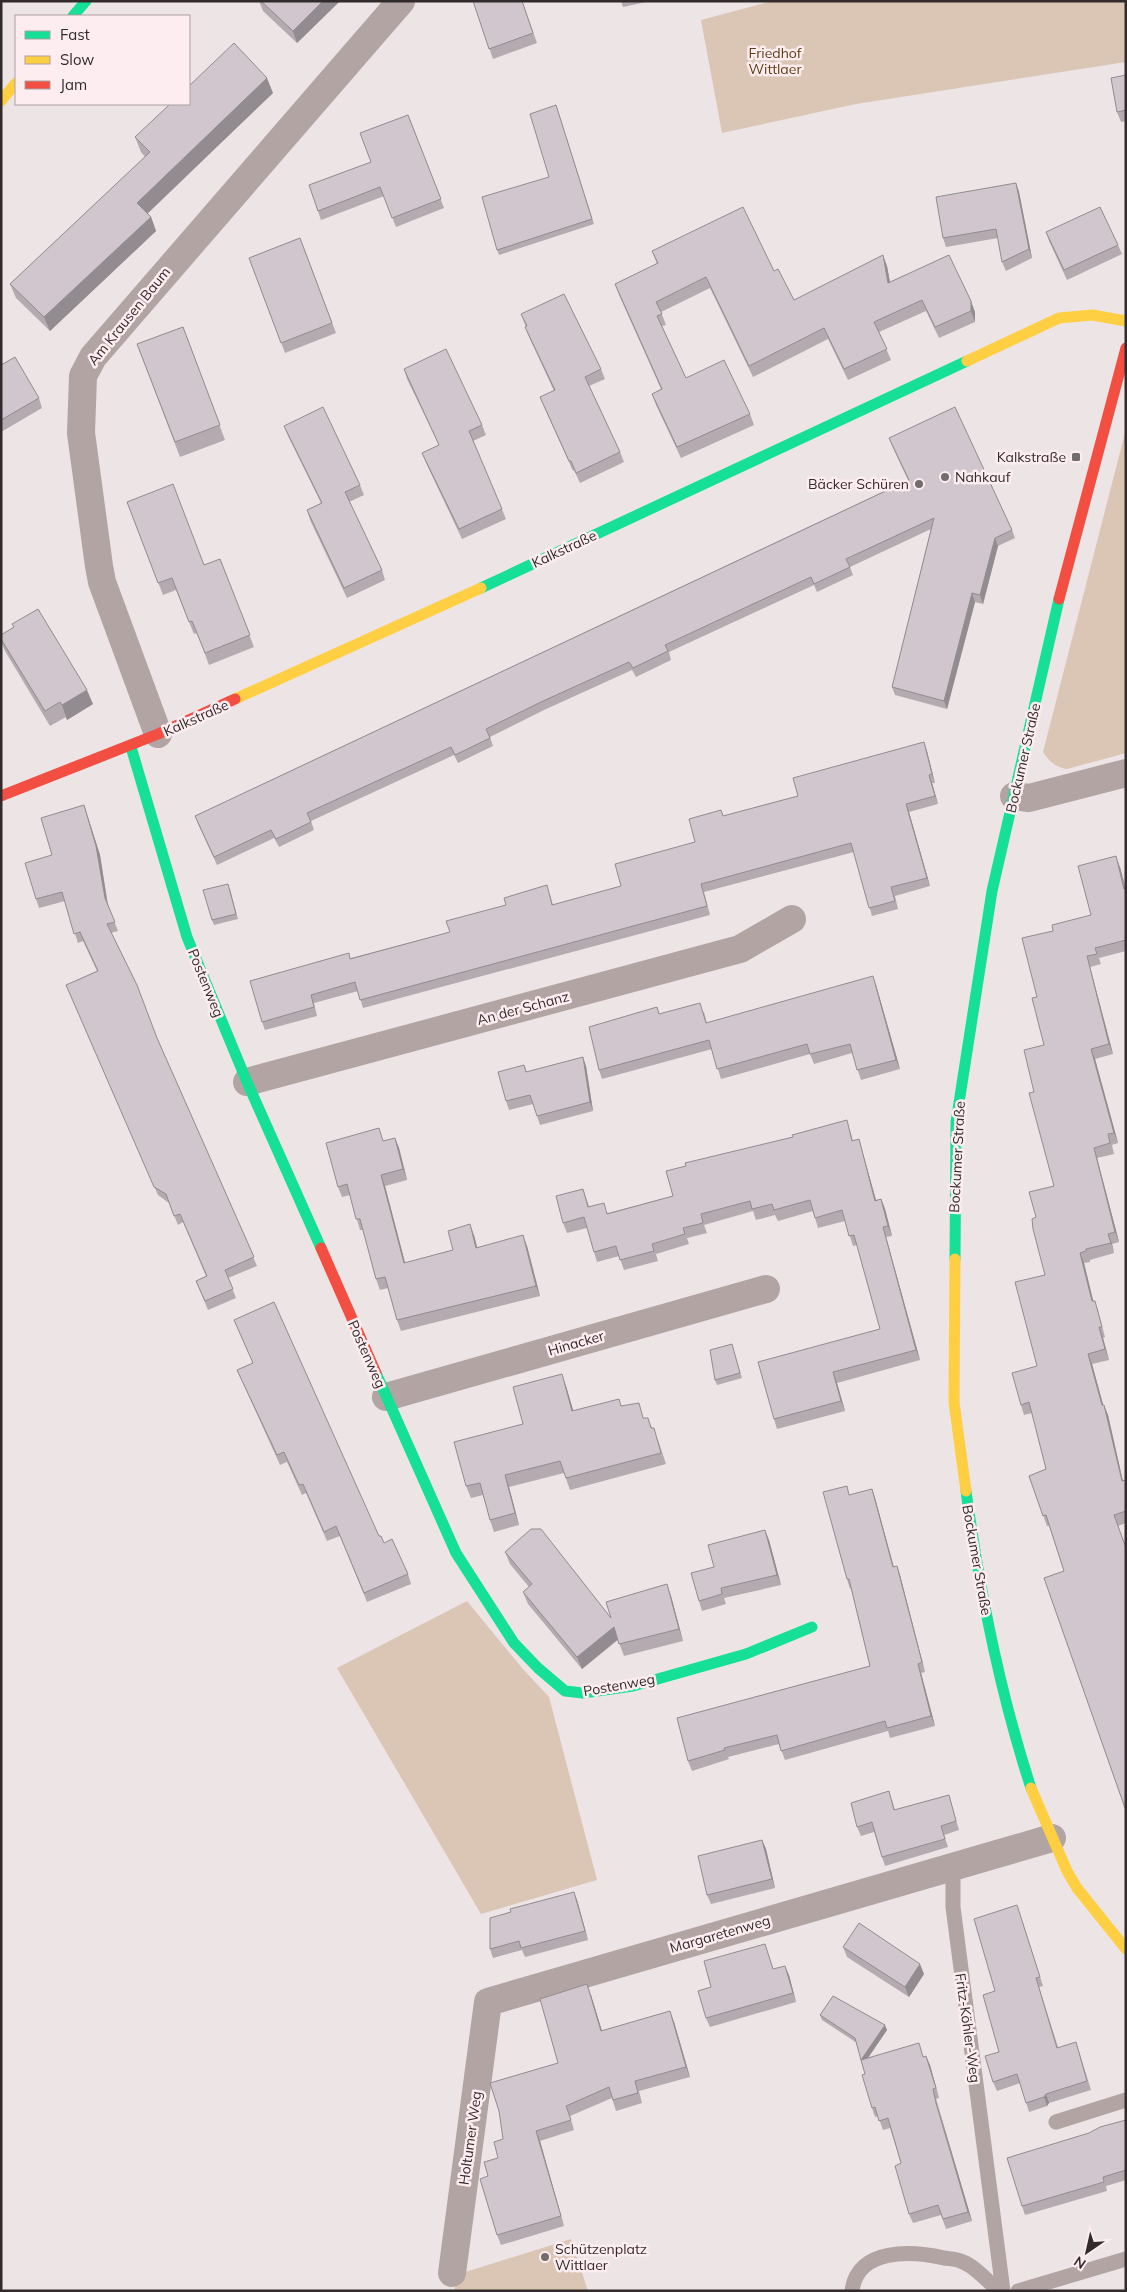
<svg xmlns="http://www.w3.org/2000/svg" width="1127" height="2292" font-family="Mulish,sans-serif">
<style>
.green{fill:#dbc5b4}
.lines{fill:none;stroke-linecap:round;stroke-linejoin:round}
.lane{stroke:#b1a4a3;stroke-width:15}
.street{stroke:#b1a4a3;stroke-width:28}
.fast{stroke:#16e098;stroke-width:11}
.slow{stroke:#ffcf43;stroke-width:11}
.jam{stroke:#f24e42;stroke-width:11}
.wall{fill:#b4aab0}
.shaded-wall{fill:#928b90}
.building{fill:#d1c6cd;stroke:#928b90}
.poi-dot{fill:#726c6d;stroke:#fdedf0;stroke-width:2}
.labels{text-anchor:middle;stroke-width:5;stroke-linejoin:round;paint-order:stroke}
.park-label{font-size:14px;fill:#613c11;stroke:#fdedf0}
.street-label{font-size:14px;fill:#312b2c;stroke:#fdedf0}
.poi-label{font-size:14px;fill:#312b2c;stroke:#fdedf0;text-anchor:end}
</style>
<rect width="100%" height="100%" fill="#ece4e5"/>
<g class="green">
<polygon points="772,1 1126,1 1126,62 856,104 722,133 701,20"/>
<path d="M 1126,429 L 1126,753 L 1067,769 C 1055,767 1050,762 1043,752 Z"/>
<polygon points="467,1601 522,1668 549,1697 597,1880 481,1914 337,1668"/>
<polygon points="571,2239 588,2291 454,2291 456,2275"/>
</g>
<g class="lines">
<g class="lane">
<polyline points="953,1866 953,1907 1003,2291"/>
<polyline points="1056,2122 1126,2100"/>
<path d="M 852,2291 C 857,2247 913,2251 944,2258 C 950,2259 958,2259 963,2262 C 976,2267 988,2282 999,2291"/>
<polyline points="1018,2291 1126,2259"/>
</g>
<g class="street">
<polyline points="158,734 102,582 99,566 81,433 83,376 93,357 401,1"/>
<polyline points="1014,796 1029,798 1126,773"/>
<polyline points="247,1082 740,949 792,919"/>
<polyline points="386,1397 766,1289"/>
<polyline points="452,2273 488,2002 1052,1838"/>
</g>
<g class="fast">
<polyline points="73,16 86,1"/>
<polyline points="481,588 967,361"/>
<polyline points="131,747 187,937 247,1082 321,1248"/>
<polyline points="955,1259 956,1122 992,891 1059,599"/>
<polyline points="376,1373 456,1553 514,1643 538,1668 565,1691 583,1693 633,1686 746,1654 812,1627"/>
<path d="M 966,1491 C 980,1593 999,1690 1031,1788"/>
</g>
<g class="slow">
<polyline points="1,101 16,83"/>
<polyline points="967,361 1059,318 1092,315 1126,321"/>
<polyline points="235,699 481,588"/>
<polyline points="955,1259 954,1402 966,1491"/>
<polyline points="1031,1788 1067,1871 1077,1888 1126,1949"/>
</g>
<g class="jam">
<polyline points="1059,599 1126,348"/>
<polyline points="1,796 158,734 235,699"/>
<polyline points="321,1248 376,1373"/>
</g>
</g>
<g class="wall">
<polygon points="259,1 340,1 297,43 263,11"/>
<polygon points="473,1 522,1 537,43 493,59"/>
<polygon points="621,1 651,1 623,7"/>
<polygon points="1126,75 1126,121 1121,122 1117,112"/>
<polygon points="273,93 147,213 151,217 156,231 50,331 16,298 10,284 145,157 141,152 135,137"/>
<polygon points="556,105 594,224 499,255 497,250 549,177"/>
<polygon points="408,115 444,208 396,227 384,196 321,220 309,185 371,162"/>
<polygon points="1016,183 1019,192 1032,258 1006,271 1002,262 998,238 946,247 943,238"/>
<polygon points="1046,232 1118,245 1122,254 1067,280 1049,241"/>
<polygon points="300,238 336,333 285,353 249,258"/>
<polygon points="652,251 774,271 794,300 887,266 890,282 975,312 975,322 939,338 926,311 879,332 891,360 848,380 828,339 753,377 710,288 661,312 666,325 662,326 686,378 750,414 754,425 681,458 656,405 652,394 661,389 619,295 615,284 657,264"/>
<polygon points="521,314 601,369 605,379 589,386 620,452 624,462 580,483 574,470 573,471 544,407 540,397 554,391 529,337 525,327 526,327"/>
<polygon points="183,327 225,440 180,457 137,344"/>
<polygon points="1,365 39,398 42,408 1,432"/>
<polygon points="404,369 482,425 486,435 473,441 506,519 462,539 426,463 422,453 439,445 407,379"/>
<polygon points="284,426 360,485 364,495 349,502 382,570 385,580 347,598 310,520 307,510 321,503 288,436"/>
<polygon points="889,438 1012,530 1015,538 998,546 983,604 975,602 947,709 895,695 892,687 931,529 850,567 853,575 817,592 814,585 669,652 671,660 636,677 632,670 544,710 490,737 493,746 458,763 454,755 311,821 314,830 279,847 274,838 217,865 198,824 195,816 908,480 892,446"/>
<polygon points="127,502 204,565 220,559 254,647 209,665 197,633 194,634 176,590 163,595"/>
<polygon points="12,624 93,704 67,720 66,717 50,726 5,651 1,641 1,635 14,628"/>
<polygon points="924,742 935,783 932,783 938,804 909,812 930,886 895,896 898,909 872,916 854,852 704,892 710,915 363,1008 358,991 314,1003 317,1016 265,1030 262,1022 351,958 450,932 550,894 553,905 621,886 695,842 721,810 723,816 798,796"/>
<polygon points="84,805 100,855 108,905 118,931 111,933 257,1266 228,1278 236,1298 208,1310 196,1281 206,1276 183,1222 178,1225 169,1203 158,1195 66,985 97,971 83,941 78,943 65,901 39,908 36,899 52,855"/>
<polygon points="1120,867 1126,888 1126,951 1099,958 1101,964 1090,967 1113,1054 1095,1059 1118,1143 1112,1145 1114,1154 1097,1158 1119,1242 1112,1244 1114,1253 1090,1260 1090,1262 1084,1263 1093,1301 1098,1311 1105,1337 1103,1338 1109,1360 1092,1364 1103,1405 1108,1415 1123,1481 1126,1480 1126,1523 1118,1526 1126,1548 1126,1810 1044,1578 1064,1571 1049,1526 1047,1526 1029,1476 1046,1469 1032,1413 1024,1415 1021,1405 1037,1366 1045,1275 1036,1217 1054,1186 1034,1092 1044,1045 1037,997 1053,931 1091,915"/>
<polygon points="230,889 238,919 214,925 212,920"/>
<polygon points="876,985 900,1069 861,1080 852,1053 814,1064 810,1054 721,1079 712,1049 602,1079 599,1070 660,1014 704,1012 707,1023"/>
<polygon points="524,1065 527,1072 586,1066 593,1111 540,1125 533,1104 509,1110 506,1101"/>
<polygon points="850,1130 853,1141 859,1139 862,1150 876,1200 881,1199 885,1209 892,1236 886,1237 920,1360 837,1383 845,1411 777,1429 774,1419 880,1329 857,1245 853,1246 845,1221 818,1228 813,1211 778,1221 775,1215 756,1220 753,1211 704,1225 707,1233 687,1238 689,1244 656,1254 658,1261 624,1270 619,1256 597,1262 594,1252 587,1228 567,1233 563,1223 583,1189 589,1206 608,1213 673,1196"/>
<polygon points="395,1138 399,1148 407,1180 385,1186 405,1263 453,1250 474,1235 477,1247 527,1246 540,1296 401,1331 397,1320 388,1288 380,1290 376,1279 363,1230 360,1230 350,1195 342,1197 338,1187 384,1141"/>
<polygon points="234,1320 379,1536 408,1574 411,1584 367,1602 340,1536 327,1541 306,1493 302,1495 287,1462 280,1465 241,1379 237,1370 253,1363"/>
<polygon points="733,1349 742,1378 717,1385 715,1380"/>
<polygon points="566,1386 573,1411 622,1406 644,1418 648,1418 652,1428 658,1440 666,1464 570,1490 564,1473 509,1487 519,1525 494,1532 490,1520 483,1495 471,1498 466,1486 523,1424"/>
<polygon points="872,1489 875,1498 894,1567 897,1566 900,1575 925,1672 921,1673 935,1726 890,1738 888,1731 785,1760 779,1744 728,1757 729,1759 692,1771 688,1761 870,1666 851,1588 850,1589 847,1579 850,1495"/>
<polygon points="769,1540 781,1585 724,1598 726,1604 702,1611 699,1601 714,1567"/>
<polygon points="505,1552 611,1618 671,1596 683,1641 624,1656 618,1640 582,1669 528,1604 523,1592 529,1587 510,1564"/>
<polygon points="949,1795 959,1830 944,1835 948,1847 885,1866 874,1832 861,1836 857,1827 892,1800 895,1810"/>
<polygon points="762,1840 766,1849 775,1888 711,1904 707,1895"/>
<polygon points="577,1900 588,1940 525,1957 522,1950 493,1958 490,1949"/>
<polygon points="1020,1914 1043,1986 1039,1987 1058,2047 1079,2051 1091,2090 1049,2103 1047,2106 1029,2112 1020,2083 997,2091 993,2082 999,2052 995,1991"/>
<polygon points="765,1944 773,1969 789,1975 796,2002 710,2027 706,2018 711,1987"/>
<polygon points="843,1947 924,1974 909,1997 847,1957"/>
<polygon points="591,1995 602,2031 674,2022 690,2077 639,2091 642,2103 616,2111 612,2098 570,2116 574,2130 540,2141 564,2226 501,2245 497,2235 488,2176 498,2158 558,2063"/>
<polygon points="820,2015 887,2030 868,2058 923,2057 930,2065 939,2098 936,2099 940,2113 972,2221 946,2229 941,2215 913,2223 909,2214 901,2163 890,2128 883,2130 878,2116 875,2117 872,2108 865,2074 857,2043 822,2020"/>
<polygon points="1126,2120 1126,2180 1106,2186 1107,2191 1025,2215 1022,2206 1089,2133"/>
</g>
<g class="shaded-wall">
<polygon points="323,1 340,1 297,43 293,31"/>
<polygon points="267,78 273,93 143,218 137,203"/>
<polygon points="1016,183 1019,192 1032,258 1029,249"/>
<polygon points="151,217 156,231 50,331 44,317"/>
<polygon points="883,255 887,266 892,294 888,283"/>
<polygon points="971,301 975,312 975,322 971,311"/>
<polygon points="995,538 998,546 983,604 980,595"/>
<polygon points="972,593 975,602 947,709 944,701"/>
<polygon points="87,690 93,704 67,720 62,705"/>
<polygon points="924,742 927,751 935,783 932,774"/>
<polygon points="929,775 932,783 938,804 935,796"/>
<polygon points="906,804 909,812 930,886 927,878"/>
<polygon points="84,805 100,855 108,907 105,898"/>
<polygon points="1116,856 1120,867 1126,893"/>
<polygon points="1087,956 1090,967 1113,1054 1109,1044"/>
<polygon points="873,976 876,985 900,1069 896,1060"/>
<polygon points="1091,1049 1095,1059 1118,1143 1114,1133"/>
<polygon points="583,1057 586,1066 593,1111 590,1102"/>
<polygon points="395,1138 399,1148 407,1180 403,1169"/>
<polygon points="859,1139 862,1150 879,1211 875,1201"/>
<polygon points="1094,1148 1097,1158 1119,1242 1115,1232"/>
<polygon points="381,1175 385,1186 408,1274 404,1263"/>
<polygon points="881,1199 885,1209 892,1236 888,1226"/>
<polygon points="470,1224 474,1235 480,1259 476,1248"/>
<polygon points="883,1227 886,1237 920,1360 916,1350"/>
<polygon points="1108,1234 1112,1244 1114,1253 1111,1243"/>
<polygon points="523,1235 527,1246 540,1296 536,1286"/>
<polygon points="1080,1253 1084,1263 1096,1312 1092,1301"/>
<polygon points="1099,1327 1103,1338 1109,1360 1105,1349"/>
<polygon points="1088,1354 1092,1364 1106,1415 1102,1405"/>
<polygon points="833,1372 837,1383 845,1411 841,1401"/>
<polygon points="562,1374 566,1386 577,1423 572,1411"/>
<polygon points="1104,1405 1108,1415 1125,1491 1122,1481"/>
<polygon points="505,1475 509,1487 519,1525 515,1513"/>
<polygon points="872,1489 875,1498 896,1576 893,1567"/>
<polygon points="765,1530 769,1540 781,1585 777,1575"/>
<polygon points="897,1566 900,1575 925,1672 922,1662"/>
<polygon points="667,1584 671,1596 683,1641 679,1629"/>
<polygon points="614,1627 618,1639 582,1669 577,1657"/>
<polygon points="918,1664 921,1673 935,1726 931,1716"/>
<polygon points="762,1840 766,1849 775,1888 772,1879"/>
<polygon points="574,1892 577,1900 588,1940 585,1931"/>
<polygon points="920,1964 924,1974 909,1997 905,1987"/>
<polygon points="785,1966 789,1975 796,2002 793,1993"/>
<polygon points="587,1984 591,1995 605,2041 601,2031"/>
<polygon points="670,2011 674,2022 690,2077 686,2067"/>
<polygon points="885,2025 887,2030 863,2065 861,2060"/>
<polygon points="926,2056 930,2065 939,2098 936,2088"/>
<polygon points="933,2089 936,2099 972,2221 968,2212"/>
<polygon points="1046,2094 1049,2103 1047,2106 1044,2097"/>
<polygon points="536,2131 540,2141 564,2226 561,2216"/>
</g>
<g class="building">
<polygon points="261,1 323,1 293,31"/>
<polygon points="473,1 522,1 533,33 489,49"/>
<polygon points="234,43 267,78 137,203 151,217 44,317 10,284 150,152 135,137 170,104 189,104 189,86"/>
<polygon points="1126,75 1126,110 1117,112 1111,78"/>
<polygon points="556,105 592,219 497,250 482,197 549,177 530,114"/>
<polygon points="408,115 441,199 392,218 380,187 318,211 309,185 371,162 360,133"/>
<polygon points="1016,183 1029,249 1002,262 996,229 943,238 936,197"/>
<polygon points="743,207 774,271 778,269 794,300 883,255 888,283 949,255 971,301 971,311 935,327 922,300 874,322 887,349 844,369 824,328 749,366 706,277 656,302 662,314 657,316 686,378 724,360 750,414 677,447 652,394 662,389 615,284 658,263 652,251"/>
<polygon points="1100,207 1118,245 1064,270 1046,232"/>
<polygon points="300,238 332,323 281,343 249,258"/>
<polygon points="564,294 601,369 585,377 620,452 576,473 571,461 569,461 540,397 555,390 525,327 527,326 521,314"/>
<polygon points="183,327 220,425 175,442 137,344"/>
<polygon points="446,349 482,425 469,431 502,509 459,529 422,453 439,445 404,369"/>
<polygon points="15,357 39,398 1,420 1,365"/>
<polygon points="323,407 360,485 345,492 382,570 344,588 307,510 322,503 284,426"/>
<polygon points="955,407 1012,530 995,538 980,595 972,593 944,701 892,687 934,518 846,559 850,567 814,584 811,577 665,645 668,651 633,668 629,662 541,702 486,729 490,738 455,755 451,747 307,813 311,822 276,839 271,830 214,857 195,816 909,480 889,438"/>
<polygon points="173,484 204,565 220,559 250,635 205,653 192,621 189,622 172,578 158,583 127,502"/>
<polygon points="38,609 87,690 62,705 60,702 45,711 1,639 1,635 14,627 12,624"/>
<polygon points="924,742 932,774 929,775 935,796 906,804 927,878 891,887 895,901 869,908 851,843 701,884 707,906 360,1000 355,982 311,995 314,1007 262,1022 250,981 349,953 350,959 450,932 446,921 506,905 504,898 547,885 552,905 621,886 615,864 695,842 689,819 721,810 723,816 798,796 793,778"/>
<polygon points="84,805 96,846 105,898 115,922 107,924 137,985 157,1038 254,1257 225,1270 233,1289 205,1301 196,1281 207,1276 180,1214 174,1216 166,1194 154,1187 66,985 98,971 80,932 74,934 62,892 36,899 25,863 52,855 41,818"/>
<polygon points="1116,856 1124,889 1126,889 1126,940 1095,948 1097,954 1087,956 1109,1044 1091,1049 1114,1133 1108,1134 1110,1143 1094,1148 1115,1232 1108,1234 1111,1243 1086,1249 1086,1251 1080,1253 1092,1301 1095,1301 1102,1327 1099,1327 1105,1349 1088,1354 1102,1405 1104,1405 1122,1481 1126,1480 1126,1511 1114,1515 1126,1548 1126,1808 1125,1808 1044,1578 1064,1571 1046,1515 1043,1516 1029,1476 1046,1469 1029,1402 1021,1405 1012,1373 1037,1366 1015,1282 1045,1275 1033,1229 1032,1219 1036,1217 1029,1192 1054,1186 1029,1093 1034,1092 1024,1050 1044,1045 1032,998 1037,997 1022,938 1053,931 1052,925 1091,915 1078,866"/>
<polygon points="228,884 236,914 212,920 203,890"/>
<polygon points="873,976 896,1060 857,1070 850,1044 810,1054 807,1044 717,1069 709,1040 599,1070 589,1027 657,1007 659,1014 700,1003 706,1023"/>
<polygon points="583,1057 590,1102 537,1116 530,1095 506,1101 498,1072 524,1065 526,1072"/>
<polygon points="847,1120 852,1141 859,1139 875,1201 881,1199 888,1226 883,1227 916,1350 833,1372 841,1401 774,1419 758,1362 880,1329 854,1235 849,1236 842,1210 815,1218 810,1200 774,1210 772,1204 752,1209 750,1201 701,1214 703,1223 683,1228 685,1234 652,1244 654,1251 620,1260 616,1246 594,1252 584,1217 563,1223 556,1196 583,1189 588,1207 604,1203 607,1214 673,1196 666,1171 686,1166 685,1163 793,1137 792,1135"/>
<polygon points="379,1128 383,1141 395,1138 403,1169 381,1175 404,1263 453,1250 448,1231 470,1224 476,1248 523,1235 536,1286 397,1320 385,1277 376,1279 360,1219 356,1219 347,1184 338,1187 326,1143"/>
<polygon points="274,1302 379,1536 381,1536 384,1543 392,1539 408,1574 364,1593 336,1526 324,1532 303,1484 299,1485 284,1452 277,1455 237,1370 253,1363 234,1320"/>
<polygon points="732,1344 740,1373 715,1380 710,1350"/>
<polygon points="562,1374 572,1411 619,1399 621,1406 639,1403 643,1418 648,1418 651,1428 654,1428 661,1453 566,1478 560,1461 505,1475 515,1513 490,1520 480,1483 466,1486 454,1442 523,1424 513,1387"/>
<polygon points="847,1486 849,1495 872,1489 893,1567 897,1566 922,1662 918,1664 931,1716 887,1728 885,1721 781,1751 777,1735 724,1748 725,1750 688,1761 677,1718 870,1666 849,1579 847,1579 823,1492"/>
<polygon points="531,1529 541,1529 611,1618 606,1602 667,1584 679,1629 619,1644 614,1627 577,1657 523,1592 532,1584 505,1552"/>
<polygon points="765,1530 777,1575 721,1588 722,1594 699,1601 691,1573 714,1567 708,1545"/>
<polygon points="889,1791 894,1810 949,1795 956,1821 941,1826 945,1839 882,1857 872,1822 857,1827 851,1803"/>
<polygon points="762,1840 772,1879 707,1895 698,1856"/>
<polygon points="574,1892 585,1931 521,1948 519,1941 490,1949 490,1918 511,1912 510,1909"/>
<polygon points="1017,1905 1040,1977 1036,1978 1057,2048 1076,2042 1087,2081 1046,2094 1044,2097 1026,2103 1017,2074 993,2082 985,2056 999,2052 983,1995 995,1991 974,1919"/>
<polygon points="859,1923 920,1964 905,1987 843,1947"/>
<polygon points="765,1944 773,1969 785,1966 793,1993 706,2018 698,1991 711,1987 704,1961"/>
<polygon points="587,1984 601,2031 670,2011 686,2067 635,2081 638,2093 613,2100 609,2087 566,2106 571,2120 536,2131 561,2216 497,2235 480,2179 488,2176 484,2162 498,2158 494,2142 503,2139 499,2111 490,2083 558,2063 540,1999"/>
<polygon points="833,1996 885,2025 861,2060 855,2038 820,2015"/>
<polygon points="919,2043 923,2057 926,2056 936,2088 933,2089 936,2103 968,2212 943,2219 938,2205 909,2214 895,2166 901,2163 888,2118 879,2121 875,2107 872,2108 862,2075 865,2074 861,2060"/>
<polygon points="1126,2120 1126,2170 1103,2177 1104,2182 1022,2206 1007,2158 1089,2133 1100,2127"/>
</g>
<g class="poi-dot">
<rect x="1071" y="452" width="10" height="10" rx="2.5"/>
<circle cx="945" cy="477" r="5"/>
<circle cx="919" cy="484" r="5"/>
<circle cx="545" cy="2257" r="5"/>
</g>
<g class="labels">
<g class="park-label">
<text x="775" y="58">Friedhof<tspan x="775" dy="16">Wittlaer</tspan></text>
</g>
<g class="street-label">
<text transform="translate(129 316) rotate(-51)" y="5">Am Krausen Baum</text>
<text transform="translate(564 549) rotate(-25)" y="5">Kalkstraße</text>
<text transform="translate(196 718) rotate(-24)" y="5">Kalkstraße</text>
<text transform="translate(1023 758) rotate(-77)" y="5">Bockumer Straße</text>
<text transform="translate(206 983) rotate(68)" y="5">Postenweg</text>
<text transform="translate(523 1008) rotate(-15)" y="5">An der Schanz</text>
<text transform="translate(957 1157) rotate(-87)" y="5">Bockumer Straße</text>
<text transform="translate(576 1343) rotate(-16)" y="5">Hinacker</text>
<text transform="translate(367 1354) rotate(66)" y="5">Postenweg</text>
<text transform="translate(977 1560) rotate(80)" y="5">Bockumer Straße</text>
<text transform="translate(619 1685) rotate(-10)" y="5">Postenweg</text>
<text transform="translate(720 1934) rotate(-16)" y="5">Margaretenweg</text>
<text transform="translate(968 2028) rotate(82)" y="5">Fritz-Köhler-Weg</text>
<text transform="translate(470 2138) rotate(-82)" y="5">Holtumer Weg</text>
</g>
<g class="poi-label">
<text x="1066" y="462">Kalkstraße</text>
<text x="955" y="482" text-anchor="start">Nahkauf</text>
<text x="909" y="489">Bäcker Schüren</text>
<text x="555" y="2254" text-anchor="start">Schützenplatz<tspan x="555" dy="16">Wittlaer</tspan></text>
</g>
</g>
<rect width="1127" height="2292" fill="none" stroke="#312b2c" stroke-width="5"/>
<rect x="15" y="15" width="175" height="90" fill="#fdedf0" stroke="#ab9fa2"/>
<rect x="25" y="31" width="25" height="8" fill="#16e098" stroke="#ab9fa2"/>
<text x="60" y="40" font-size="15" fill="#312b2c">Fast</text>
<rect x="25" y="56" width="25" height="8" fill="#ffcf43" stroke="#ab9fa2"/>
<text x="60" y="65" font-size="15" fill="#312b2c">Slow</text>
<rect x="25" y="81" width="25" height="8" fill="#f24e42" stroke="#ab9fa2"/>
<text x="60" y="90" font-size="15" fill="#312b2c">Jam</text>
<g transform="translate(1087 2252) rotate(214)" stroke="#fdedf0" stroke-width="4" paint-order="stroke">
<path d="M0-4L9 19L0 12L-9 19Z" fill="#312b2c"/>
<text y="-8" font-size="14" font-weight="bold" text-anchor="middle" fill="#312b2c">N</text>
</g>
</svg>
